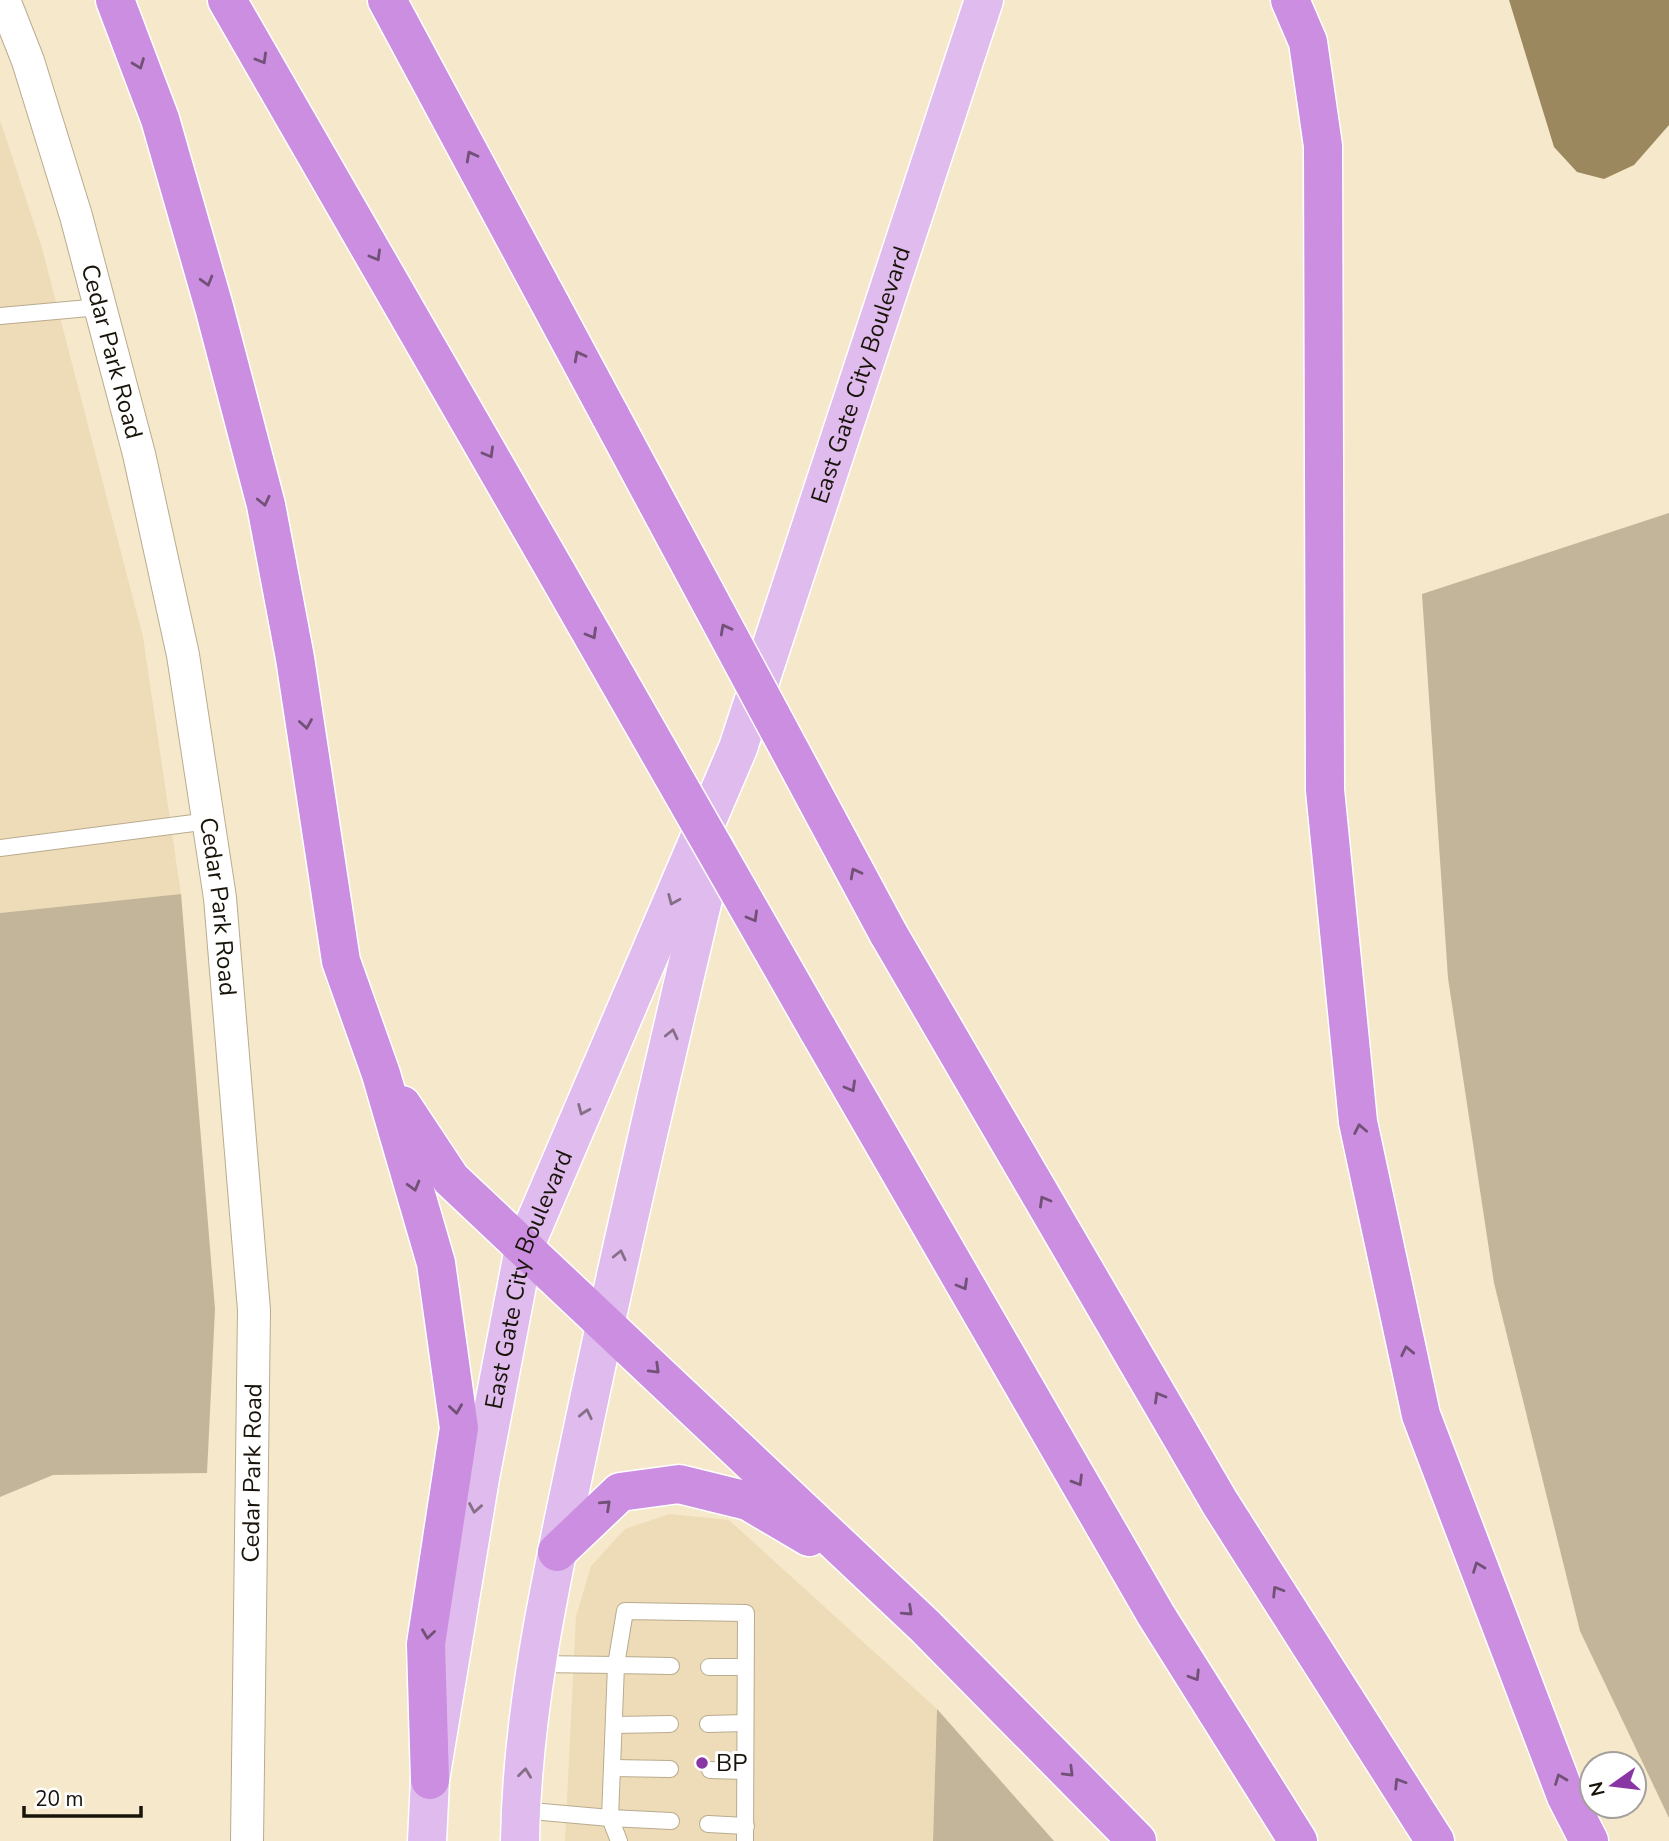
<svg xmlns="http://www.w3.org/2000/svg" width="1669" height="1841" font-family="'Nunito Sans',sans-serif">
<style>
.built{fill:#eddcb7}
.green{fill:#c3b599}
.water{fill:#9c885e}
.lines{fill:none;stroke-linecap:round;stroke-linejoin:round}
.service-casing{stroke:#b9ab8f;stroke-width:18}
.minor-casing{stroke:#b9ab8f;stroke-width:34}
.primary-casing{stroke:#fff;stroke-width:41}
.motorway-casing{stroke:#fff;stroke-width:41}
.service{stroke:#fff;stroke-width:16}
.minor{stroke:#fff;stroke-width:32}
.primary{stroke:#e0bbed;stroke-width:38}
.motorway{stroke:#cb8ee1;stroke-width:38}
.motorway-bridge-casing{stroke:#fff;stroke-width:41;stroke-linecap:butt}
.motorway-bridge{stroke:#cb8ee1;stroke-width:38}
.oneway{stroke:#725176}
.oneway2{stroke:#867087}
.poi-dot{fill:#8936a4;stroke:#fff;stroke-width:2.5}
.labels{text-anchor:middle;stroke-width:6;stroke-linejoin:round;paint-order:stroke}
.street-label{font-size:24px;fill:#19140a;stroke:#fff}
.poi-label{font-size:24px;fill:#19140a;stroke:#fff;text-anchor:start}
</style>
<rect width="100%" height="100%" fill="#f6e8ca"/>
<g class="built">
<polygon points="0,120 42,248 143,637 181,894 0,913"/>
<polygon points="669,1514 729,1520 937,1709 933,1841 565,1841 576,1617 591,1566 625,1529"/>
</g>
<g class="green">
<polygon points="1669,513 1669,1818 1580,1631 1494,1283 1448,978 1422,594"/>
<polygon points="181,894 215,1309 207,1473 53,1475 0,1497 0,913"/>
<polygon points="937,1709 1054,1841 933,1841"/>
</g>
<polygon class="water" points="1509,0 1669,0 1669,125 1634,165 1604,179 1577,172 1554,147"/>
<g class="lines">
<defs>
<g id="service">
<polyline points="0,316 100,307"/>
<polyline points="0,848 209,821"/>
<polyline points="537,1664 616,1665 625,1611 746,1613 745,1841"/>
<polyline points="709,1667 745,1667"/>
<polyline points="708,1724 745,1723"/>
<polyline points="614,1725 670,1724"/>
<polyline points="613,1768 670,1769"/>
<polyline points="710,1770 745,1771"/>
<polyline points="520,1810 610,1818 616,1665 671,1666"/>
<polyline points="708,1824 746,1826"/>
<polyline points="619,1841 610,1818 671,1821"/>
</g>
<g id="minor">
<path id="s1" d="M 4,0 L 28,61 L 76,216 L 139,454 L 183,655 L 220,898 L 254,1310 L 247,1841"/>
</g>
<g id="primary">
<path id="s2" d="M 427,1841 L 430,1780 L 480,1478 L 524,1248 L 738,748 L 984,0"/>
<path d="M 520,1841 C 522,1704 554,1566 582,1433 C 623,1237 669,1043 715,848"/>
</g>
<g id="motorway">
<polyline points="115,0 160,119 214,307 266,505 295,658 341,961 381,1074 436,1263 459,1428 426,1644 430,1780"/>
<polyline points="227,0 558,575"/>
<polyline points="387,0 611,417"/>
<polyline points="1290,0 1308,42 1323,146 1325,790 1358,1122 1421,1415 1566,1796 1589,1841"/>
<polyline points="888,933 1220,1503 1435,1841"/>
<polyline points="817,1028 1156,1615 1298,1841"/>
<polyline points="402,1105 451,1179 925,1626 1137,1841"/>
<polyline points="557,1552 620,1492 679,1484 748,1501 809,1537"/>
</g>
</defs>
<use href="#service" class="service-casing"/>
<use href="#minor" class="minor-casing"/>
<use href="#primary" class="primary-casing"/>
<use href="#motorway" class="motorway-casing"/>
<use href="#service" class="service"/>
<use href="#minor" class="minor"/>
<use href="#primary" class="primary"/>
<use href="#motorway" class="motorway"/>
<defs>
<g id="motorway-bridge">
<polyline points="611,417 888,933"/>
<polyline points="558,575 817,1028"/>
</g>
</defs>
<use href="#motorway-bridge" class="motorway-bridge-casing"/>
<use href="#motorway-bridge" class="motorway-bridge"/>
</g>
<defs><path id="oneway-chevron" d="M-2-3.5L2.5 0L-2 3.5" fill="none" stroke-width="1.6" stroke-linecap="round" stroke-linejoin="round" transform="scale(1.75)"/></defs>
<g class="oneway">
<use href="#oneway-chevron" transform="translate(262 59) rotate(60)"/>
<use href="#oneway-chevron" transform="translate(139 64) rotate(69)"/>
<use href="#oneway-chevron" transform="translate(471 156) rotate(-118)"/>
<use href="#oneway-chevron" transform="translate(376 256) rotate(60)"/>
<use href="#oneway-chevron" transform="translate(207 281) rotate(74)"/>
<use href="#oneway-chevron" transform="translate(579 356) rotate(-118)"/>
<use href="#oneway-chevron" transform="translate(489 453) rotate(60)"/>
<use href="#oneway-chevron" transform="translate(264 501) rotate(77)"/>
<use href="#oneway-chevron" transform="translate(725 629) rotate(-118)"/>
<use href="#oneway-chevron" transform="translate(592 634) rotate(60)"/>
<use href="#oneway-chevron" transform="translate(306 724) rotate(81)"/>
<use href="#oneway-chevron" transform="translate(855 873) rotate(-118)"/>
<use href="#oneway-chevron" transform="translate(753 917) rotate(60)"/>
<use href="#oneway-chevron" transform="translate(851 1087) rotate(60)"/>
<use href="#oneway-chevron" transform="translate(1360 1129) rotate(-101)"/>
<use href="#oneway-chevron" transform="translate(414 1186) rotate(74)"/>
<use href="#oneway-chevron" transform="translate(1044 1201) rotate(-120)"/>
<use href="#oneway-chevron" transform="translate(963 1285) rotate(60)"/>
<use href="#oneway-chevron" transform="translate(1407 1351) rotate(-102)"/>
<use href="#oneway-chevron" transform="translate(655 1369) rotate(44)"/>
<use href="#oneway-chevron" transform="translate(1159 1397) rotate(-120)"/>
<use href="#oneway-chevron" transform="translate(456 1409) rotate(82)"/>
<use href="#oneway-chevron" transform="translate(1078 1481) rotate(59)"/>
<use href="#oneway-chevron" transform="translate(606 1505) rotate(-43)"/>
<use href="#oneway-chevron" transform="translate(1478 1567) rotate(-111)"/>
<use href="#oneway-chevron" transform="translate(1277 1591) rotate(-122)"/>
<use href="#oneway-chevron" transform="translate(908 1611) rotate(43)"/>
<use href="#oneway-chevron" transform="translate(428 1634) rotate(98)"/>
<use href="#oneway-chevron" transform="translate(1195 1676) rotate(58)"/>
<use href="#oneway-chevron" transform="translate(1069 1772) rotate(45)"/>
<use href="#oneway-chevron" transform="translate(1560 1779) rotate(-111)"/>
<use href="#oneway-chevron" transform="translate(1399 1783) rotate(-122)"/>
</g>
<g class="oneway2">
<use href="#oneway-chevron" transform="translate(673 900) rotate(113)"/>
<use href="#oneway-chevron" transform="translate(672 1034) rotate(-77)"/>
<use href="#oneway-chevron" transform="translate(583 1110) rotate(113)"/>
<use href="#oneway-chevron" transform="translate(620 1255) rotate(-77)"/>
<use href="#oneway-chevron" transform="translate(586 1414) rotate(-78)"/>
<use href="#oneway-chevron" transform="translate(475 1508) rotate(100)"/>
<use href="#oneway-chevron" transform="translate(525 1773) rotate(-83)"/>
</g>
<circle class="poi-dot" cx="702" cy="1763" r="7"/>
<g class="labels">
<g class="street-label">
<text dy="8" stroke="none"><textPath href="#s1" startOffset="368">Cedar Park Road</textPath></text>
<text dy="8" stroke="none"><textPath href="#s2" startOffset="1538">East Gate City Boulevard</textPath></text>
<text dy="8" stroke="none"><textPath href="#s1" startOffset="934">Cedar Park Road</textPath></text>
<text dy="8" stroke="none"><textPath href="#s2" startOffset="572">East Gate City Boulevard</textPath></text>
<text transform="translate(252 1473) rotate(-89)" y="8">Cedar Park Road</text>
</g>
<g class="poi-label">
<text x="716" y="1771">BP</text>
</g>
</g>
<g transform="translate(1613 1785) rotate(256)"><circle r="33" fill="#ffffff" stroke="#a3a19d" stroke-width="2"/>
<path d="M0-5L12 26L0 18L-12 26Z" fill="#8936a4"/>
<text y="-10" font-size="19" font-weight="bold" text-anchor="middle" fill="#19140a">N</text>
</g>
<path d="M24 1806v10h117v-10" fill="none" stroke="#19140a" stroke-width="3.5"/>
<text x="35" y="1806" font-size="21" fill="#19140a" stroke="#ffffff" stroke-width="5" paint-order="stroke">20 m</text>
</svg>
